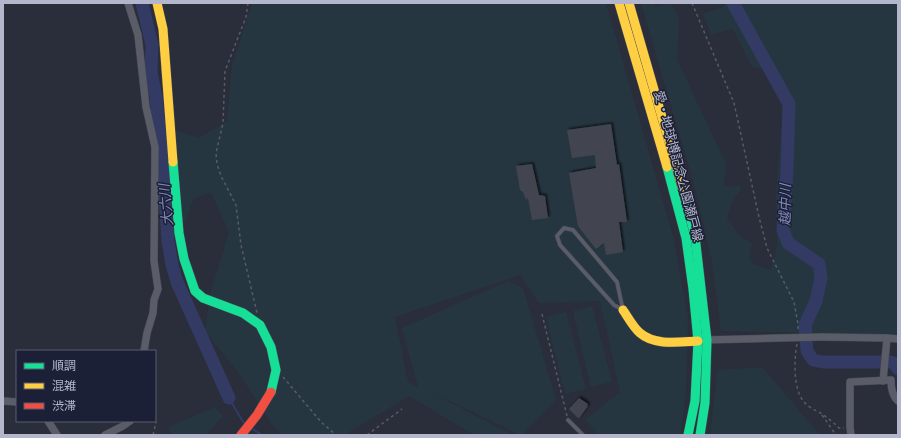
<svg xmlns="http://www.w3.org/2000/svg" width="901" height="438" font-family="'Space Grotesk','Noto Sans JP',sans-serif">
<style>
.green{fill:#263641}
.lines{fill:none;stroke-linecap:round;stroke-linejoin:round}
.stream{stroke:#333a63;stroke-width:2}
.river{stroke:#333a63;stroke-width:13}
.building{fill:#434550;filter:url(#shadow)}
.lane-casing{stroke:#464953;stroke-width:4.5}
.street-casing{stroke:#464953;stroke-width:8}
.fast-casing{stroke:#464953;stroke-width:10}
.slow-casing{stroke:#464953;stroke-width:10}
.jam-casing{stroke:#464953;stroke-width:10}
.path{stroke:#585b65;stroke-width:1.5;stroke-dasharray:3 3;stroke-linecap:butt}
.lane{stroke:#5a5c68;stroke-width:3.5}
.street{stroke:#5a5c68;stroke-width:7}
.fast{stroke:#16e098;stroke-width:9}
.slow{stroke:#ffcf43;stroke-width:9}
.jam{stroke:#f24e42;stroke-width:9}
.street-bridge-casing{stroke:#464953;stroke-width:8;stroke-linecap:butt}
.street-bridge{stroke:#5a5c68;stroke-width:7}
.labels{text-anchor:middle;stroke-width:3;stroke-linejoin:round;paint-order:stroke}
.street-label{font-size:13px;fill:#b4b6cb;stroke:#1c2036}
.water-label{font-size:14px;font-style:italic;fill:#808ab9;stroke:#1c2036}
</style>
<defs>
<filter id="shadow"><feDropShadow dx="2" dy="-2" stdDeviation="1" flood-color="#0009"/></filter>
</defs>
<rect width="100%" height="100%" fill="#2a2d3a"/>
<g class="green">
<polygon points="252,3 606,3 674,240 688,318 686,391 681,435 600,435 585,420 620,392 600,301 539,303 520,275 395,317 408,382 418,387 402,328 508,281 523,288 556,400 521,435 426,390 513,435 474,435 409,396 344,435 283,435 273,426 238,372 205,331 210,294 229,232 211,193 193,198 187,219 182,222 176,131 199,138 227,121 232,66"/>
<polygon points="641,3 654,3 655,7 670,3 679,17 677,59 726,164 724,184 728,187 739,185 741,190 733,199 727,219 741,237 752,243 749,257 753,264 771,270 777,246 776,194 783,104 764,69 752,67 733,29 711,35 703,14 725,6 724,3 898,3 898,339 864,334 721,331 712,262 694,184"/>
<polygon points="592,306 612,382 591,387 573,311"/>
<polygon points="566,312 586,389 565,394 546,317"/>
<polygon points="762,367 820,435 710,435 718,370"/>
<polygon points="215,407 223,416 205,435 171,435 169,427"/>
</g>
<g class="lines">
<g class="stream">
<polyline points="229,398 243,422 246,424"/>
<polyline points="251,428 262,435"/>
</g>
<g class="river">
<polyline points="142,3 152,45 151,72 156,97 162,157 168,241 172,265 177,282 229,398"/>
<polyline points="733,3 789,104 787,170 783,230 788,243 819,264 821,278 816,301 805,325 807,351 813,360 823,362 890,362 894,363 898,369"/>
</g>
</g>
<g class="building">
<polygon points="611,124 617,165 619,164 627,222 619,222 623,252 606,255 604,243 596,249 578,226 569,173 596,168 595,155 572,158 567,130"/>
<polygon points="532,164 539,195 545,196 548,218 532,220 528,198 526,200 523,192 520,190 516,166"/>
<polygon points="579,398 588,404 587,405 588,406 580,417 578,418 569,409"/>
</g>
<g class="lines">
<defs>
<g id="lane">
<polygon points="564,228 573,230 617,282 623,310 614,305 560,245 557,236"/>
<polyline points="568,420 583,435"/>
</g>
<g id="street">
<polyline points="128,3 138,35 146,107 155,147 154,261 158,289 154,300 153,313 147,333 144,351"/>
<polyline points="822,337 887,338 898,339"/>
<polyline points="703,340 779,338"/>
<polyline points="883,381 887,338"/>
<polyline points="3,401 17,402"/>
<polyline points="48,421 57,435"/>
<polyline points="105,435 123,426 130,421"/>
<path d="M 851,435 L 850,427 L 850,382 L 891,380 C 891,388 892,396 898,401"/>
</g>
<g id="fast">
<polyline points="173,162 179,233 184,259 195,291 203,298 243,313 260,325 271,347 276,370 271,392"/>
<polyline points="667,167 686,238 693,289 698,341 695,401 688,435"/>
<polyline points="683,190 695,236 707,340 705,403 700,435"/>
</g>
<g id="slow">
<polyline points="157,3 163,29 173,162"/>
<polyline points="619,3 667,167"/>
<polyline points="629,3 683,190"/>
<path d="M 623,310 C 628,317 633,327 640,333 C 655,346 679,342 698,341"/>
</g>
<polyline id="jam" points="241,435 257,415 271,392"/>
</defs>
<use href="#lane" class="lane-casing"/>
<use href="#street" class="street-casing"/>
<use href="#fast" class="fast-casing"/>
<use href="#slow" class="slow-casing"/>
<use href="#jam" class="jam-casing"/>
<g class="path">
<polyline points="248,3 246,17 225,71 223,123 216,153 217,164 221,176 236,205 241,245 257,313"/>
<polyline points="692,3 734,103 759,217 767,248 794,302 798,324 798,330"/>
<polyline points="542,314 567,416"/>
<path d="M 797,344 C 794,360 793,389 804,402 C 809,408 816,410 822,414 C 828,418 834,423 839,428 L 844,428"/>
<polyline points="283,377 321,422 336,435"/>
<polyline points="822,415 836,435"/>
<polyline points="153,435 156,423 155,421"/>
<polyline points="367,435 402,409"/>
</g>
<use href="#lane" class="lane"/>
<use href="#street" class="street"/>
<use href="#fast" class="fast"/>
<use href="#slow" class="slow"/>
<use href="#jam" class="jam"/>
<defs>
<polyline id="street-bridge" points="779,338 822,337"/>
</defs>
<use href="#street-bridge" class="street-bridge-casing"/>
<use href="#street-bridge" class="street-bridge"/>
</g>
<g class="labels">
<g class="street-label">
<text transform="translate(679 166) rotate(75)" y="5">愛・地球博記念公園瀬戸線</text>
</g>
<g class="water-label">
<text transform="translate(166 205) rotate(-95)" y="5">大六川</text>
<text transform="translate(785 205) rotate(-89)" y="5">越中川</text>
</g>
</g>
<rect width="901" height="438" fill="none" stroke="#b4b6cb" stroke-width="8"/>
<rect x="16" y="350" width="140" height="72" fill="#1c2036" stroke="#595c72"/>
<rect x="24" y="363" width="20" height="6" fill="#16e098" stroke="#595c72"/>
<text x="52" y="370" font-size="12" fill="#b4b6cb">順調</text>
<rect x="24" y="383" width="20" height="6" fill="#ffcf43" stroke="#595c72"/>
<text x="52" y="390" font-size="12" fill="#b4b6cb">混雑</text>
<rect x="24" y="403" width="20" height="6" fill="#f24e42" stroke="#595c72"/>
<text x="52" y="410" font-size="12" fill="#b4b6cb">渋滞</text>
</svg>
